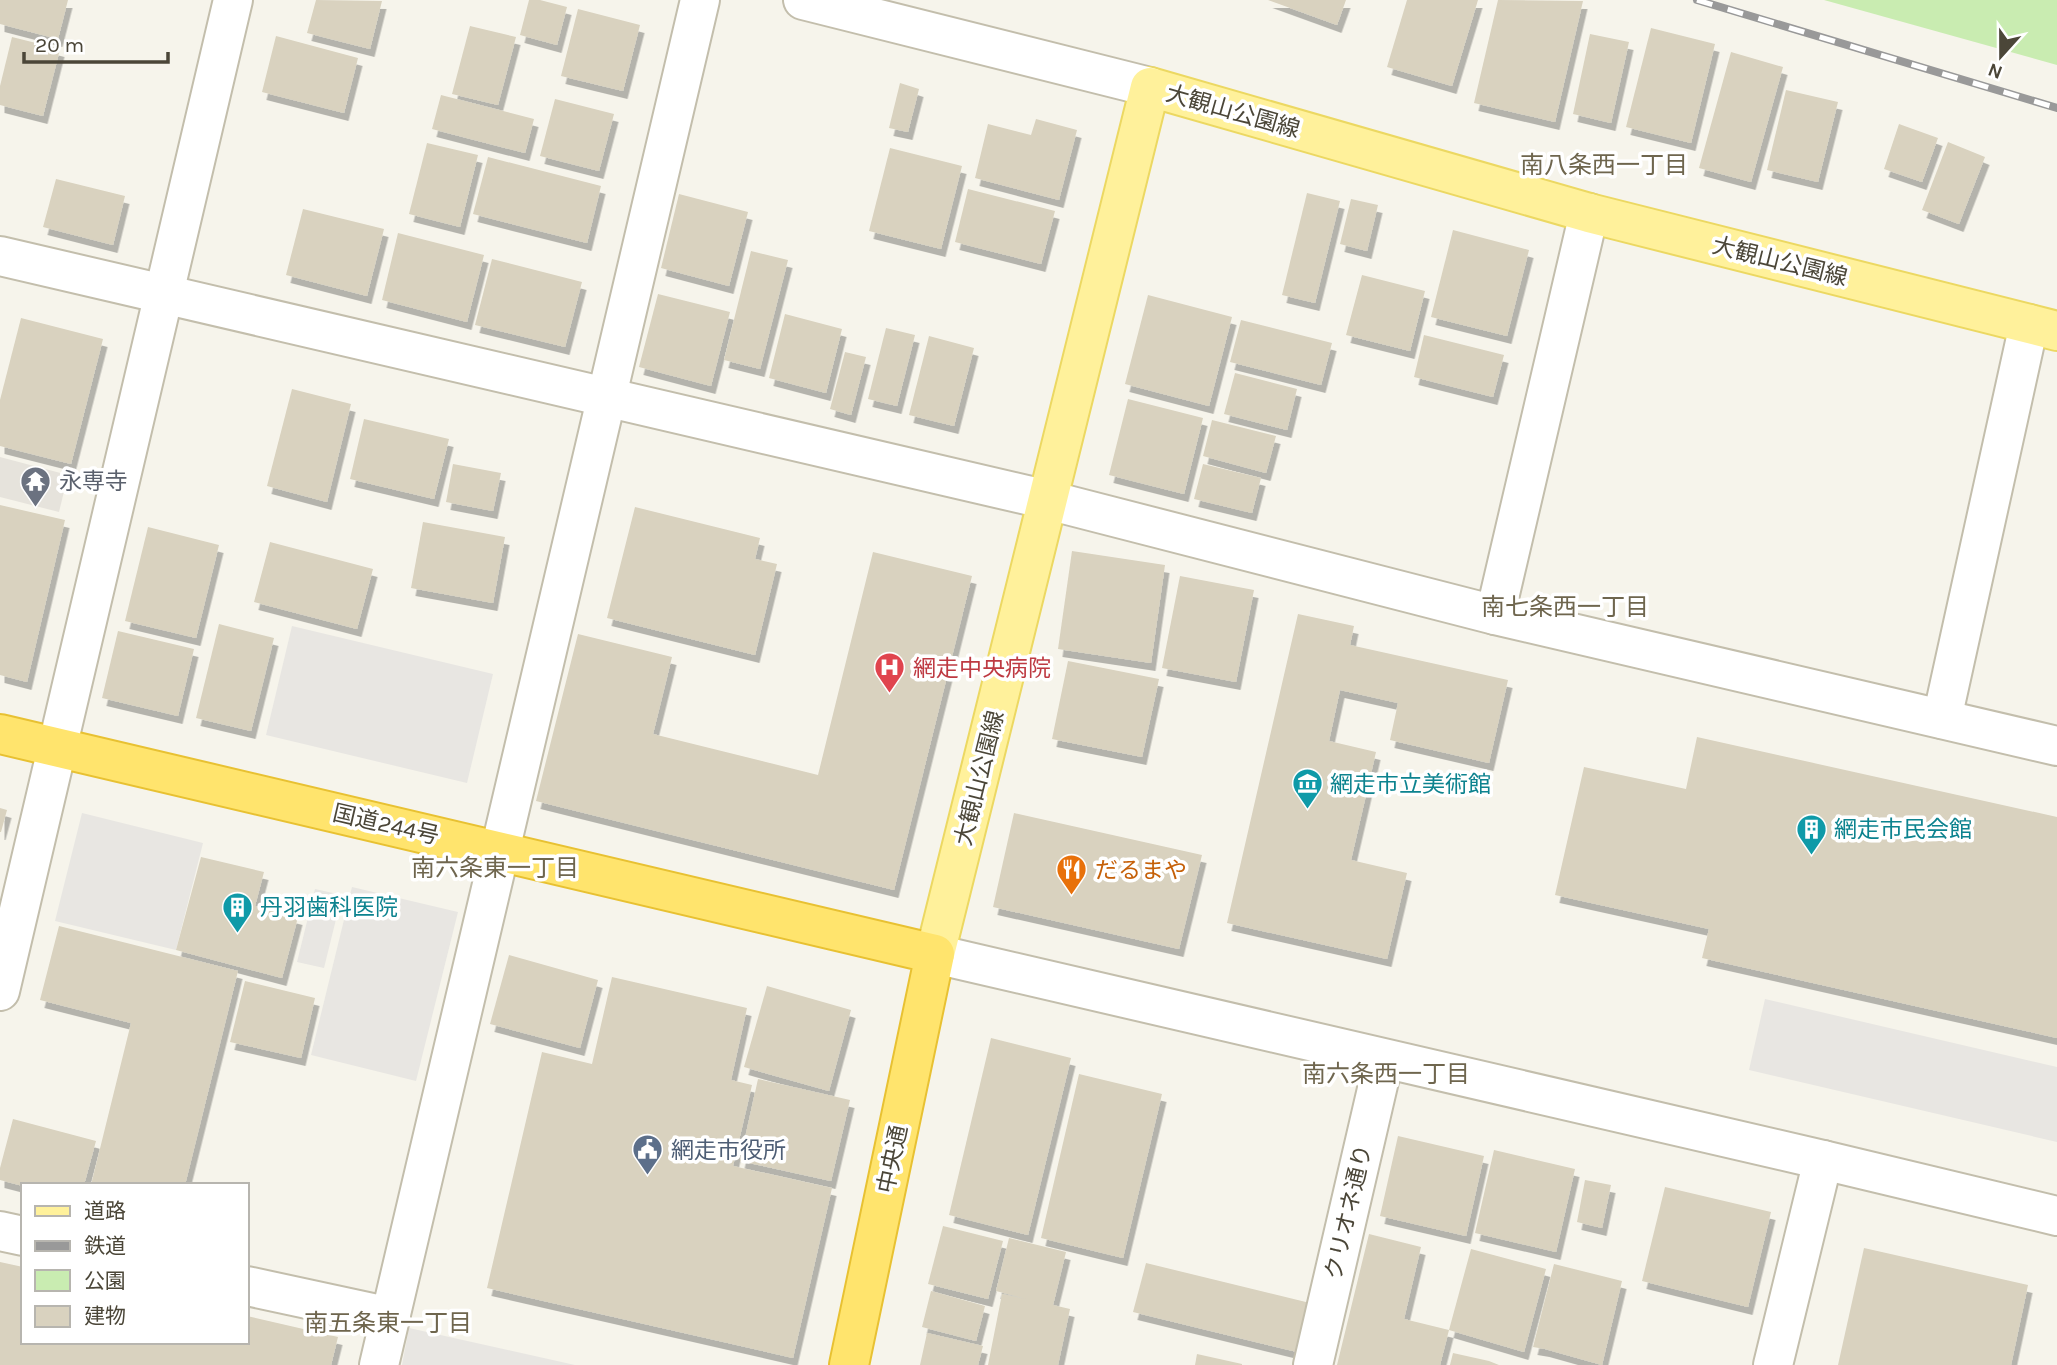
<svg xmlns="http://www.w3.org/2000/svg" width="2057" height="1365" font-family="Karla,'Noto Sans JP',sans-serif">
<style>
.industrial{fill:#e6e3dc}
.green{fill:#c9ecb1}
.parking{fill:#e8e6e2}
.building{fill:#d9d2bf;filter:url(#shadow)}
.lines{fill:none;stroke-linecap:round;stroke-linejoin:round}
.minor-casing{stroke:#c3beac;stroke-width:42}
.major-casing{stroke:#ecd862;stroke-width:42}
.highway-casing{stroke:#e8c132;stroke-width:42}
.minor{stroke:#fff;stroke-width:38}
.major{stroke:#fff19b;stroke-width:38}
.highway{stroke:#ffe46d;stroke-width:38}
.rail-casing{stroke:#999;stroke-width:8}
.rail{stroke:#fff;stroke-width:5;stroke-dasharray:16;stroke-linecap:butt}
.labels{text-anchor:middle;stroke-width:7;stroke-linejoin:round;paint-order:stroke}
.street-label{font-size:23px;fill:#4b4638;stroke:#fff}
.worship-label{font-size:23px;fill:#5b616d;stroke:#fff;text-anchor:start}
.health-label{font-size:23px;fill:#be3a42;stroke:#fff;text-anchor:start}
.culture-label{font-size:23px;fill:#0d838f;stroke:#fff;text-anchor:start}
.food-label{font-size:23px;fill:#c56008;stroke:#fff;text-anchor:start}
.service-label{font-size:23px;fill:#4e5e75;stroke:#fff;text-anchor:start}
.neighbourhood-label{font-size:24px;fill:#6f664e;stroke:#fff}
</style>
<defs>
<filter id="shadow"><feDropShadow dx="4.5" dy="8" stdDeviation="0" flood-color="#0004"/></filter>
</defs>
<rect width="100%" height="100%" fill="#f6f4eb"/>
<polygon class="industrial" points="0,457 68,475 59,512 0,497"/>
<polygon class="green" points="1824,0 2057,0 2057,65"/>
<g class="parking">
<polygon points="292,626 493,674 467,783 266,735"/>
<polygon points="82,813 203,843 176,950 55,921"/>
<polygon points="352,887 458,912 416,1081 311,1055"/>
<polygon points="315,889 342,895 324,968 297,962"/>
<polygon points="1765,999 2057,1067 2057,1142 1749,1070"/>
<polygon points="409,1328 575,1365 402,1365"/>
</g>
<g class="building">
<polygon points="0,0 68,0 58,39 0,24"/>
<polygon points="316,0 382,1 370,49 307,33"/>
<polygon points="529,0 540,0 567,7 557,45 520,35"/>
<polygon points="1268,0 1346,0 1337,25"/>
<polygon points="1407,0 1478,0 1452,86 1387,67"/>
<polygon points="1498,0 1583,1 1555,122 1474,103"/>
<polygon points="578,9 640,25 623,91 561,76"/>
<polygon points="470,26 516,37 498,105 452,94"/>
<polygon points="1651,28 1715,44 1691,143 1626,127"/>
<polygon points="1590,34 1629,42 1611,123 1573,114"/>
<polygon points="276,36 358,58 344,113 262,92"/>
<polygon points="12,37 60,49 43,116 0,105 0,86"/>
<polygon points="1731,52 1783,67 1751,182 1699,168"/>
<polygon points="900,83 919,89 908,132 889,128"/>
<polygon points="1786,90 1838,102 1818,182 1767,170"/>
<polygon points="441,95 534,119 525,153 432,129"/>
<polygon points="555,99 614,114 599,171 540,156"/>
<polygon points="1036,119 1077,130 1059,200 975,178 988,124 1031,135"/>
<polygon points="1899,124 1938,138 1922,182 1884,169"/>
<polygon points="1948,142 1985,157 1959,224 1922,210"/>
<polygon points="427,143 478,155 460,227 409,214"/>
<polygon points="890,148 962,166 941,249 869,231"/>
<polygon points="488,157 601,186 587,243 473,214"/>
<polygon points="56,179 125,196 113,245 43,227"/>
<polygon points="968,189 1055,211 1041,264 955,242"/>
<polygon points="1307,193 1340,201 1315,303 1282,295"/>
<polygon points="679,194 748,212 729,286 661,268"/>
<polygon points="1351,199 1378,205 1367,251 1340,244"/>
<polygon points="303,209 384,229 367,296 286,275"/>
<polygon points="1453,230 1529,250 1507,336 1431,317"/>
<polygon points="398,233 484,255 467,322 382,300"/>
<polygon points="751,251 788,260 760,369 724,360"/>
<polygon points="492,259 582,282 565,347 475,325"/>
<polygon points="1362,275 1425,291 1410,351 1346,335"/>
<polygon points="658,294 730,312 711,386 639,367"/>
<polygon points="1148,295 1232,317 1209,406 1125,384"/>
<polygon points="785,314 842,329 826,393 769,378"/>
<polygon points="21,318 103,339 71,464 0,446 0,400"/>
<polygon points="1241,320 1332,343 1321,385 1230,362"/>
<polygon points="886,328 915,335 897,406 868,399"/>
<polygon points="1424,335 1504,355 1493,397 1414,377"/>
<polygon points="929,336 974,348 954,426 909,415"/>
<polygon points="845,352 866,357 851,415 830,409"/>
<polygon points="1235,373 1297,389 1287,430 1224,414"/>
<polygon points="292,389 351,404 327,502 267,486"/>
<polygon points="1128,399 1203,418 1184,494 1109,475"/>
<polygon points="364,419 449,439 434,499 350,479"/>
<polygon points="1212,420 1276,436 1266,473 1203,456"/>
<polygon points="453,464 501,473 493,511 446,502"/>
<polygon points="1203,464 1261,478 1252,513 1194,499"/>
<polygon points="0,505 65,520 27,682 0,675"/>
<polygon points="635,507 760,538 755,559 777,564 755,655 607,618"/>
<polygon points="423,522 505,537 493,603 411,588"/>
<polygon points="148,527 219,545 196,638 125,621"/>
<polygon points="270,542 373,569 357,629 254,602"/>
<polygon points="1072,551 1165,565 1151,663 1058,649"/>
<polygon points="873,552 972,576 894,890 536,801 578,634 672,657 653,734 818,775"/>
<polygon points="1180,576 1254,590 1236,682 1162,668"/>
<polygon points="1298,614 1354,626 1350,645 1508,680 1489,763 1390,740 1398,703 1340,690 1329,741 1376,752 1351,860 1407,873 1387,959 1227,923"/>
<polygon points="219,624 274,638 251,731 196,718"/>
<polygon points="118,631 194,649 178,716 102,698"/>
<polygon points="1068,661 1159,679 1142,757 1052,739"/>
<polygon points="1697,737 2057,817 2057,1038 1702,958 1709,929 1555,895 1584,767 1686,789"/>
<polygon points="0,808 7,810 1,832 0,832"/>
<polygon points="1014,813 1202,855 1179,949 993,907"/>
<polygon points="201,857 264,872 255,906 298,917 282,978 176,950"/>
<polygon points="59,926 238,971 185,1185 91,1185 131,1023 40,1000"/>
<polygon points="509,955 598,980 580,1048 490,1024"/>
<polygon points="612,977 747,1008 731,1080 752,1085 733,1166 832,1188 793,1358 487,1288 542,1052 592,1064"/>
<polygon points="245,981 315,998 301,1058 230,1042"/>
<polygon points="767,986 851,1010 829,1091 744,1067"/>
<polygon points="991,1038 1071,1058 1028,1235 949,1215"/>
<polygon points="1079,1074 1162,1094 1123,1258 1041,1238"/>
<polygon points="758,1079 850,1100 831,1181 740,1161"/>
<polygon points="13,1119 96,1141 84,1185 23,1185 23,1186 0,1180 0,1168"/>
<polygon points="1398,1136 1484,1156 1466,1236 1380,1216"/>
<polygon points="1494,1150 1575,1169 1556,1252 1475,1233"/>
<polygon points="1585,1180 1611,1185 1602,1228 1577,1222"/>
<polygon points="1665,1187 1771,1212 1748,1307 1642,1281"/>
<polygon points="943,1226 1003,1241 988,1299 928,1284"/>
<polygon points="1369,1234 1421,1247 1404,1319 1449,1330 1440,1365 1337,1365"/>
<polygon points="1009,1238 1066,1252 1053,1305 1070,1309 1058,1365 988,1365 1002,1294 1026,1299 996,1291"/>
<polygon points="1864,1248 2028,1285 2011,1365 1838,1365"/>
<polygon points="1471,1249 1546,1269 1524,1352 1449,1330"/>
<polygon points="0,1262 23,1267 23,1342 247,1342 247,1316 338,1337 331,1365 0,1365"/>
<polygon points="1146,1263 1310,1303 1297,1352 1133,1312"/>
<polygon points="1554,1264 1622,1281 1602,1365 1545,1349 1533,1347"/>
<polygon points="931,1291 985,1306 976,1341 922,1327"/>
<polygon points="927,1333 983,1346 978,1365 920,1365"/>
<polygon points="1453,1353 1489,1361 1499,1365 1450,1365"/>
<polygon points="1197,1354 1242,1364 1242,1365 1195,1365"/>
</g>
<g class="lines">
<defs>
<g id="minor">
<polyline points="803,0 1150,87"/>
<polyline points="0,256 1048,500 1495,615 2057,746"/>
<polyline points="1495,615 1589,213"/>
<polyline points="1942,719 2029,324"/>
<polyline points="935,954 1823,1160 2057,1216"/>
<polyline points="0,991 233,0"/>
<polyline points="0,1231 23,1236"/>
<polyline points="247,1286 391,1317"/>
<polyline points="379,1365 700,0"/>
<polyline points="1313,1365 1384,1059"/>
<polyline points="1773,1365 1823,1160"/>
</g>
<polyline id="major" points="935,954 1150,87 1589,213 2057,331"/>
<polyline id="highway" points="0,734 935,954 849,1365"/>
</defs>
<use href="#minor" class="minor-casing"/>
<use href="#major" class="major-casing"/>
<use href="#highway" class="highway-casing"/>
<use href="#minor" class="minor"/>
<use href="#major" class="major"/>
<use href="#highway" class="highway"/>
<defs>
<polyline id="rail" points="1697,0 2057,108"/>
</defs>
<use href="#rail" class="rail-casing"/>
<use href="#rail" class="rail"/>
</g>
<defs>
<symbol id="temple-pin" viewBox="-11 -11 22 30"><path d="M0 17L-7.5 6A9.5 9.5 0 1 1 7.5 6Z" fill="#6b7280" stroke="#fff"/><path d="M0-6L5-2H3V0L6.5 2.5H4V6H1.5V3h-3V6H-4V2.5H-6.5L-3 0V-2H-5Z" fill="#fff"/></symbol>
<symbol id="hospital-pin" viewBox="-11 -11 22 30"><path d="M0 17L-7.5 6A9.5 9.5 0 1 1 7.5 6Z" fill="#e0444e" stroke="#fff"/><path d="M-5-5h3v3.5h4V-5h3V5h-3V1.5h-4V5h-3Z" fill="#fff"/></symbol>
<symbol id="museum-pin" viewBox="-11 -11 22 30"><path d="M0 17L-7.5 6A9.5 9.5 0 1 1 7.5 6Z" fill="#0f9aa8" stroke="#fff"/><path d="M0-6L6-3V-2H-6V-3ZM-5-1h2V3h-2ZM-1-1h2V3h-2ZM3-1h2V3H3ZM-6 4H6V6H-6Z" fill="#fff"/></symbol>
<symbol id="building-pin" viewBox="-11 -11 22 30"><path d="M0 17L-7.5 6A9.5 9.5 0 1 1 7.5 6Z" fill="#0f9aa8" stroke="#fff"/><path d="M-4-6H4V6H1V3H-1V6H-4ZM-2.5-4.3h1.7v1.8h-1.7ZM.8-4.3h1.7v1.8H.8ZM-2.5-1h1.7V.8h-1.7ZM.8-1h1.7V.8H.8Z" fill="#fff"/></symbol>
<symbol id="restaurant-pin" viewBox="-11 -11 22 30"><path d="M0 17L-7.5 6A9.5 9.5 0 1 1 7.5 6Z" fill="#e8710a" stroke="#fff"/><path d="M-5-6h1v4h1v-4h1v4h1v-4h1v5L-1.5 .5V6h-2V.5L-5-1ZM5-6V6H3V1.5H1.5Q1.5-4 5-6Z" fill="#fff"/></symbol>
<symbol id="civic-pin" viewBox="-11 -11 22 30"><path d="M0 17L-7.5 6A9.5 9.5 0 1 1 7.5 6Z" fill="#5c6f8a" stroke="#fff"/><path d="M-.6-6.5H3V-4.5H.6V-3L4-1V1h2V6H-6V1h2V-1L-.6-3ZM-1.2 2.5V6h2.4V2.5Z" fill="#fff"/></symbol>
</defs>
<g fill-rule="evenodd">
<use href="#temple-pin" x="18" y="464" width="35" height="47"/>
<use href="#hospital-pin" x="872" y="650" width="35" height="47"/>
<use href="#museum-pin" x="1290" y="766" width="35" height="47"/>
<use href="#building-pin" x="1794" y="812" width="35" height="47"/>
<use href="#restaurant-pin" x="1054" y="852" width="35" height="47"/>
<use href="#building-pin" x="220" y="890" width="35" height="47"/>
<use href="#civic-pin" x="630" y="1132" width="35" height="47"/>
</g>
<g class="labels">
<g class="street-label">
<text transform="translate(1233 111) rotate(16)" y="8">大観山公園線</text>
<text transform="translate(1780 261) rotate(14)" y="8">大観山公園線</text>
<text transform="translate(979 778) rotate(-76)" y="8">大観山公園線</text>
<text transform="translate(386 824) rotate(13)" y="8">国道244号</text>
<text transform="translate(892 1159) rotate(-78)" y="8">中央通</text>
<text transform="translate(1348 1212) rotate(-77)" y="8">クリオネ通り</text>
</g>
<g class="worship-label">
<text x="59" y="489">永専寺</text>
</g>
<g class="health-label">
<text x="913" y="676">網走中央病院</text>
</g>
<g class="culture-label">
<text x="1330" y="792">網走市立美術館</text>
<text x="1834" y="837">網走市民会館</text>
<text x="260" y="915">丹羽歯科医院</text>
</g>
<g class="food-label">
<text x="1095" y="878">だるまや</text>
</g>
<g class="service-label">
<text x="671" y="1158">網走市役所</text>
</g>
<g class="neighbourhood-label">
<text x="1604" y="173">南八条西一丁目</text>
<text x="1565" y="615">南七条西一丁目</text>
<text x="495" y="876">南六条東一丁目</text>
<text x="1386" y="1082">南六条西一丁目</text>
<text x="388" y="1331">南五条東一丁目</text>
</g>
</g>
<rect x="21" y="1183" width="228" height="161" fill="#ffffff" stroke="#b7b5af" stroke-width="2"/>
<rect x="35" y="1206" width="35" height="10" fill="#fff19b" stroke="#b7b5af" stroke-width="2"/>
<text x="84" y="1218" font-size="21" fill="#4b4638">道路</text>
<rect x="35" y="1241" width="35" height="10" fill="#999999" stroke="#b7b5af" stroke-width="2"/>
<text x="84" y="1253" font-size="21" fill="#4b4638">鉄道</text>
<rect x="35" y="1270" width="35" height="21" fill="#c9ecb1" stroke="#b7b5af" stroke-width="2"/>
<text x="84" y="1288" font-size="21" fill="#4b4638">公園</text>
<rect x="35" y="1306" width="35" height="21" fill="#d9d2bf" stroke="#b7b5af" stroke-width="2"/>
<text x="84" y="1323" font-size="21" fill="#4b4638">建物</text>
<g transform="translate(2001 56) rotate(201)" stroke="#ffffff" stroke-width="5" paint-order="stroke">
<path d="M0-5L12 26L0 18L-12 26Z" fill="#4b4638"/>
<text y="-10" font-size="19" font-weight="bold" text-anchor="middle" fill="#4b4638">N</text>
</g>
<path d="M24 52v10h144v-10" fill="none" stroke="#4b4638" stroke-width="3.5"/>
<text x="35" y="52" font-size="21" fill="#4b4638" stroke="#ffffff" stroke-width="5" paint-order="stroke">20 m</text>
</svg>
